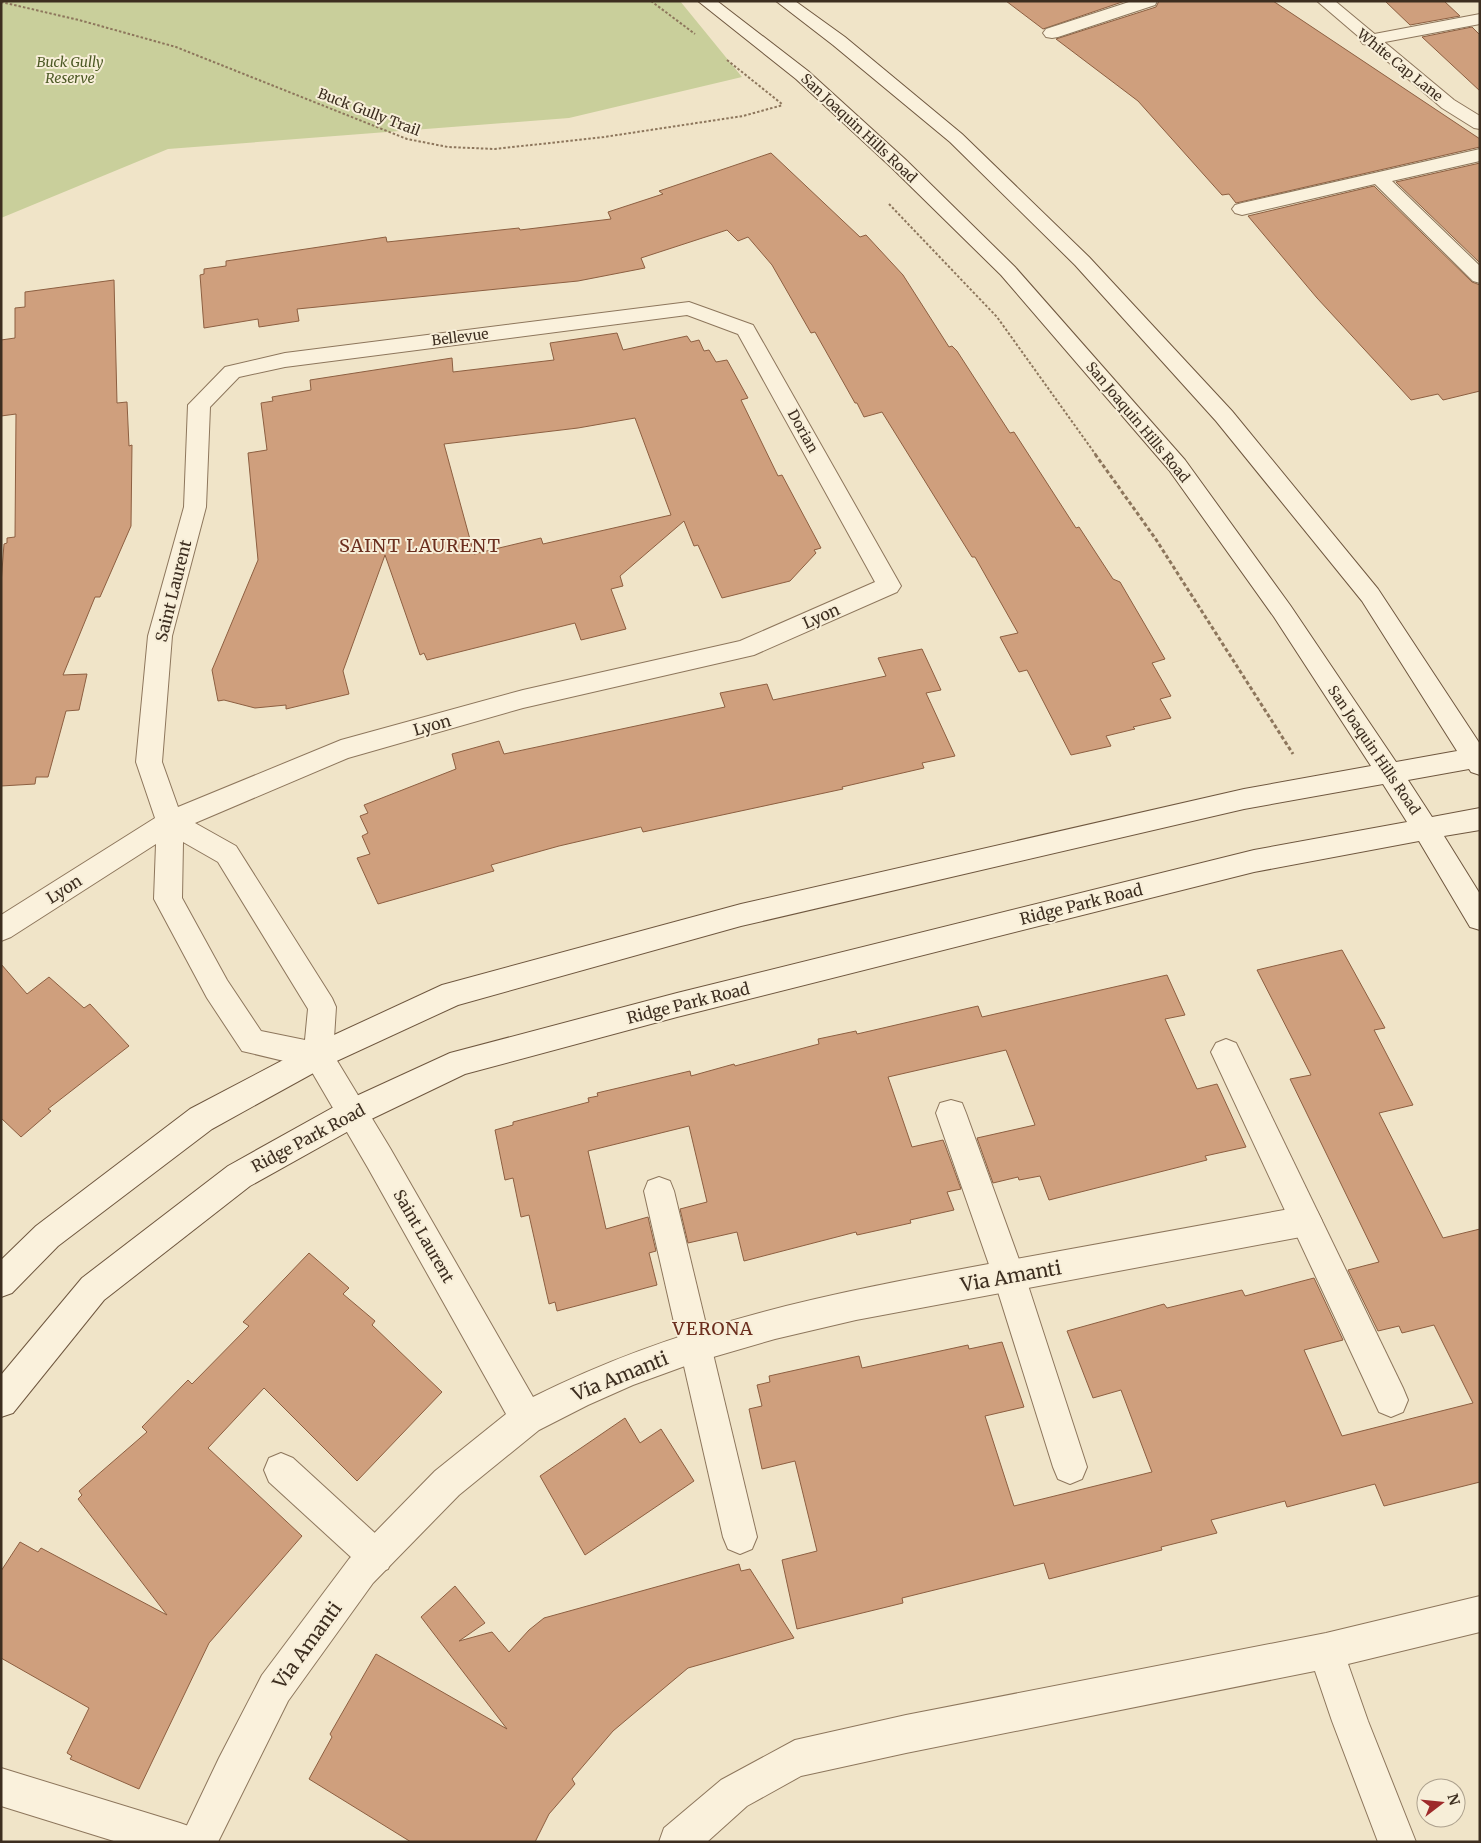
<svg xmlns="http://www.w3.org/2000/svg" width="1481" height="1843" font-family="Merriweather,serif">
<style>
.green{fill:#c9cf9b}
.building{fill:#cf9f7d;stroke:#8d5f41;fill-rule:evenodd}
.lines{fill:none;stroke-linecap:round;stroke-linejoin:round}
.lane-casing{stroke:#8d765c;stroke-width:2}
.street-casing{stroke:#8d765c;stroke-width:2}
.secondary-casing{stroke:#6f573f;stroke-width:2}
.path-far1{stroke:#8d765c;stroke-width:2;stroke-dasharray:2.5 2;stroke-linecap:butt}
.path{stroke:#8d765c;stroke-width:3;stroke-dasharray:4 2.5;stroke-linecap:butt}
.lane{fill:#faf1dc;fill-rule:evenodd}
.street{fill:#faf1dc;fill-rule:evenodd}
.secondary{fill:#faf1dc;fill-rule:evenodd}
.labels{text-anchor:middle;stroke-width:4;stroke-linejoin:round;paint-order:stroke}
.far-park-label{font-size:14px;font-style:italic;fill:#4d5a26;stroke:#f7eed8}
.far-street-label{font-size:14px;fill:#3d2e20;stroke:#f7eed8}
.street-label{font-size:16px;fill:#3d2e20;stroke:#f7eed8}
.neighbourhood-label{font-size:18px;letter-spacing:1px;fill:#6b2e1e;stroke:#f7eed8}
.near-street-label{font-size:19px;fill:#3d2e20;stroke:#f7eed8}
</style>
<rect width="100%" height="100%" fill="#f0e4c8"/>
<polygon class="green" points="1,1 680,1 742,77 569,118 168,149 1,218"/>
<g class="building">
<polygon points="1006,1 1125,1 1043,29"/>
<polygon points="1159,1 1273,1 1480,139 1480,147 1236,203 1229,194 1222,195 1138,101 1056,39 1156,7"/>
<polygon points="1385,1 1444,1 1460,16 1410,25"/>
<polygon points="1472,27 1480,35 1480,91 1422,37"/>
<polygon points="771,153 860,237 866,235 903,275 949,347 952,346 957,351 1010,433 1014,432 1076,528 1079,527 1113,579 1120,582 1165,659 1152,663 1171,696 1160,699 1171,718 1133,727 1135,729 1106,736 1111,746 1071,755 1027,670 1019,672 1000,637 1018,633 975,557 972,557 882,412 864,417 857,403 855,403 815,332 811,333 772,265 748,237 738,241 727,230 641,258 645,268 578,281 297,309 299,321 259,327 258,319 204,328 200,275 204,274 204,269 226,266 226,261 386,237 387,242 519,228 520,230 611,219 608,212 663,194 659,191"/>
<polygon points="1480,163 1480,263 1396,182"/>
<polygon points="1374,186 1472,282 1480,285 1480,391 1443,400 1438,394 1411,400 1317,298 1248,216"/>
<polygon points="114,280 117,403 127,402 129,446 132,445 131,526 100,597 95,597 63,675 87,674 79,710 66,711 48,777 36,777 35,784 1,786 1,584 4,544 7,543 7,538 15,537 16,414 1,416 1,340 15,338 15,308 25,307 25,292"/>
<path d="M 617,333 L 623,350 L 687,336 L 691,342 L 699,340 L 704,351 L 709,350 L 716,362 L 727,360 L 748,398 L 741,400 L 778,476 L 782,475 L 821,548 L 814,550 L 816,553 L 790,581 L 722,598 L 698,545 L 694,546 L 684,521 L 620,576 L 623,586 L 611,589 L 626,629 L 581,640 L 575,623 L 427,660 L 424,653 L 420,655 L 385,555 L 343,671 L 349,694 L 286,709 L 286,705 L 255,708 L 224,700 L 218,701 L 212,670 L 258,560 L 248,453 L 267,450 L 261,403 L 273,401 L 272,397 L 311,390 L 310,380 L 452,358 L 453,372 L 554,360 L 550,343 ZM 635,418 L 671,515 L 543,544 L 541,538 L 474,554 L 444,444 L 578,428 Z"/>
<polygon points="922,649 941,690 926,693 955,756 922,763 924,768 842,787 843,789 643,832 641,827 559,846 491,865 494,871 378,904 357,858 370,854 362,836 368,833 360,816 368,813 364,805 456,769 452,754 499,741 504,754 725,707 720,693 767,684 773,700 886,676 878,658"/>
<polygon points="1342,950 1385,1028 1374,1030 1413,1105 1379,1113 1443,1238 1480,1229 1480,1482 1384,1506 1375,1484 1287,1507 1285,1501 1211,1520 1217,1533 1161,1547 1162,1550 1049,1579 1044,1563 902,1598 903,1603 797,1629 782,1560 817,1551 795,1461 762,1469 749,1409 762,1406 757,1385 770,1382 769,1376 859,1356 862,1368 968,1345 969,1349 1002,1342 1024,1407 985,1416 1014,1506 1152,1472 1121,1390 1093,1398 1067,1331 1164,1304 1167,1308 1242,1290 1245,1296 1314,1278 1343,1340 1304,1350 1342,1436 1473,1403 1434,1325 1402,1333 1399,1326 1378,1331 1348,1270 1379,1262 1290,1079 1311,1075 1257,970"/>
<polygon points="1,964 27,994 49,977 84,1008 90,1004 129,1046 48,1109 51,1111 21,1137 1,1118"/>
<polygon points="1167,975 1185,1015 1165,1019 1197,1089 1217,1084 1246,1147 1205,1156 1207,1160 1049,1200 1040,1176 1019,1180 1018,1177 993,1183 977,1138 1035,1125 1006,1050 888,1077 912,1147 943,1140 945,1145 961,1189 947,1192 954,1210 910,1220 911,1223 857,1235 856,1232 744,1261 737,1232 688,1243 680,1209 707,1202 689,1126 588,1151 606,1229 648,1217 656,1251 649,1253 657,1285 557,1311 555,1302 549,1304 529,1215 521,1217 513,1178 505,1180 495,1130 513,1125 513,1122 589,1102 588,1098 598,1096 597,1093 690,1071 691,1076 734,1064 735,1066 819,1044 818,1039 856,1031 857,1034 978,1006 982,1017"/>
<polygon points="309,1253 349,1288 343,1294 375,1321 372,1325 442,1392 357,1481 264,1388 208,1448 302,1536 209,1643 139,1789 70,1759 72,1756 67,1753 89,1708 1,1658 1,1571 20,1542 38,1552 41,1548 167,1615 78,1499 82,1495 79,1491 147,1432 142,1427 188,1380 192,1384 249,1326 243,1322"/>
<polygon points="625,1418 640,1443 661,1429 694,1481 585,1555 540,1476"/>
<polygon points="739,1564 741,1571 750,1569 794,1638 688,1668 613,1731 572,1779 575,1784 549,1814 535,1842 411,1842 309,1779 332,1737 330,1734 376,1654 507,1729 421,1617 455,1586 485,1623 459,1641 492,1632 509,1652 529,1630 544,1618"/>
</g>
<g class="lines">
<defs>
<g id="lane">
<polygon points="1132,1 1157,1 1155,5 1058,37 1052,38 1046,37 1043,33 1046,29"/>
<polygon points="1480,14 1480,24 1369,45 1363,44 1360,40 1363,36 1369,35"/>
<polygon points="1480,149 1480,161 1392,181 1480,266 1480,283 1473,281 1375,184 1242,215 1235,213 1232,209 1235,205 1242,203"/>
<polygon points="1226,1039 1236,1043 1403,1388 1408,1400 1403,1412 1391,1417 1379,1412 1211,1052 1216,1043"/>
<polygon points="951,1100 962,1103 966,1113 1025,1276 1087,1467 1082,1479 1070,1484 1058,1479 1053,1467 993,1276 936,1113 940,1103"/>
<polygon points="659,1177 670,1181 674,1191 757,1537 752,1549 740,1554 728,1549 723,1537 644,1191 648,1181"/>
<polygon points="281,1453 293,1458 388,1545 393,1557 388,1569 376,1574 364,1569 269,1482 264,1470 269,1458"/>
<polygon points="1480,1596 1480,1632 1348,1664 1368,1721 1416,1842 1378,1842 1332,1721 1315,1671 906,1753 801,1776 747,1806 707,1842 659,1842 664,1828 721,1780 795,1740 906,1715 1326,1633"/>
<polygon points="1,1768 180,1823 194,1828 199,1842 117,1842 1,1806"/>
</g>
<g id="street">
<polygon points="1317,1 1335,1 1454,100 1480,116 1480,129 1474,128 1442,108"/>
<path d="M 689,302 L 753,325 L 901,586 L 897,592 L 754,655 L 523,708 L 348,758 L 195,823 L 236,846 L 332,998 L 336,1007 L 333,1054 L 390,1148 L 533,1397 C 682,1322 832,1293 994,1263 C 1098,1244 1202,1225 1306,1206 L 1317,1211 L 1322,1221 L 1317,1231 L 1306,1236 L 856,1320 L 775,1339 L 696,1362 L 633,1385 L 588,1405 L 539,1430 L 459,1495 L 373,1583 L 288,1701 L 218,1842 L 179,1842 L 219,1758 L 262,1675 L 349,1559 L 435,1471 L 506,1414 L 368,1168 L 309,1067 L 242,1051 L 207,998 L 154,899 L 156,844 L 11,937 L 1,941 L 1,915 L 155,818 L 136,762 L 148,636 L 184,507 L 188,405 L 225,367 L 285,353 ZM 687,315 L 738,334 L 875,582 L 740,641 L 523,690 L 341,740 L 178,807 L 162,762 L 172,636 L 206,507 L 210,407 L 239,377 L 285,367 ZM 183,842 L 218,862 L 308,1009 L 305,1040 L 261,1031 L 227,980 L 182,898 Z"/>
</g>
<polygon id="secondary" points="698,1 717,1 808,71 906,160 1015,267 1185,460 1290,605 1396,762 1457,751 1362,601 1216,421 1075,265 950,142 833,45 776,1 795,1 845,37 962,134 1089,257 1232,411 1378,589 1480,744 1480,775 1471,772 1469,769 1408,780 1432,817 1480,808 1480,830 1444,836 1480,894 1480,930 1470,927 1419,841 1254,872 677,1017 465,1074 363,1123 250,1186 104,1300 13,1413 1,1417 1,1375 82,1278 228,1166 341,1103 450,1053 677,993 1254,850 1407,822 1383,784 1244,809 741,926 458,1005 328,1065 212,1129 58,1246 12,1293 1,1297 1,1260 36,1226 190,1109 308,1047 442,985 741,904 1244,789 1371,766 1274,617 1169,470 1001,275 892,168 796,79"/>
</defs>
<use href="#lane" class="lane-casing"/>
<use href="#street" class="street-casing"/>
<use href="#secondary" class="secondary-casing"/>
<g class="path-far1">
<polyline points="651,1 695,34"/>
<polyline points="1,2 79,20 176,47 407,139 448,147 495,149 604,137 743,116 783,105"/>
<polyline points="727,60 782,104"/>
<polyline points="889,204 997,317 1096,455"/>
</g>
<polyline class="path" points="1095,454 1155,538 1293,754"/>
<use href="#lane" class="lane"/>
<use href="#street" class="street"/>
<use href="#secondary" class="secondary"/>
</g>
<g class="labels">
<g class="far-park-label">
<text x="70" y="67">Buck Gully<tspan x="70" dy="16">Reserve</tspan></text>
</g>
<g class="far-street-label">
<text transform="translate(1400 65) rotate(39)" y="5">White Cap Lane</text>
<text transform="translate(369 112) rotate(21)" y="5">Buck Gully Trail</text>
<text transform="translate(859 128) rotate(43)" y="5">San Joaquin Hills Road</text>
<text transform="translate(460 337) rotate(-7)" y="5">Bellevue</text>
<text transform="translate(1138 422) rotate(50)" y="5">San Joaquin Hills Road</text>
<text transform="translate(803 431) rotate(61)" y="5">Dorian</text>
<text transform="translate(1374 750) rotate(56)" y="5">San Joaquin Hills Road</text>
</g>
<g class="street-label">
<text transform="translate(173 591) rotate(-76)" y="6">Saint Laurent</text>
<text transform="translate(821 616) rotate(-24)" y="6">Lyon</text>
<text transform="translate(432 725) rotate(-16)" y="6">Lyon</text>
<text transform="translate(64 889) rotate(-32)" y="6">Lyon</text>
<text transform="translate(1081 904) rotate(-14)" y="6">Ridge Park Road</text>
<text transform="translate(688 1003) rotate(-14)" y="6">Ridge Park Road</text>
<text transform="translate(308 1138) rotate(-28)" y="6">Ridge Park Road</text>
<text transform="translate(424 1236) rotate(60)" y="6">Saint Laurent</text>
</g>
<g class="neighbourhood-label">
<text x="420" y="552">SAINT LAURENT</text>
<text x="713" y="1335">VERONA</text>
</g>
<g class="near-street-label">
<text transform="translate(1011 1276) rotate(-10)" y="7">Via Amanti</text>
<text transform="translate(620 1376) rotate(-22)" y="7">Via Amanti</text>
<text transform="translate(307 1645) rotate(-54)" y="7">Via Amanti</text>
</g>
</g>
<rect width="1481" height="1843" fill="none" stroke="#3d2e20" stroke-width="5"/>
<g transform="translate(1441 1803) rotate(74)"><circle r="24" fill="#f7eed8" stroke="#ada18e"/>
<path d="M0-4L9 19L0 12L-9 19Z" fill="#9e2a2b"/>
<text y="-8" font-size="14" font-weight="bold" text-anchor="middle" fill="#3d2e20">N</text>
</g>
</svg>
